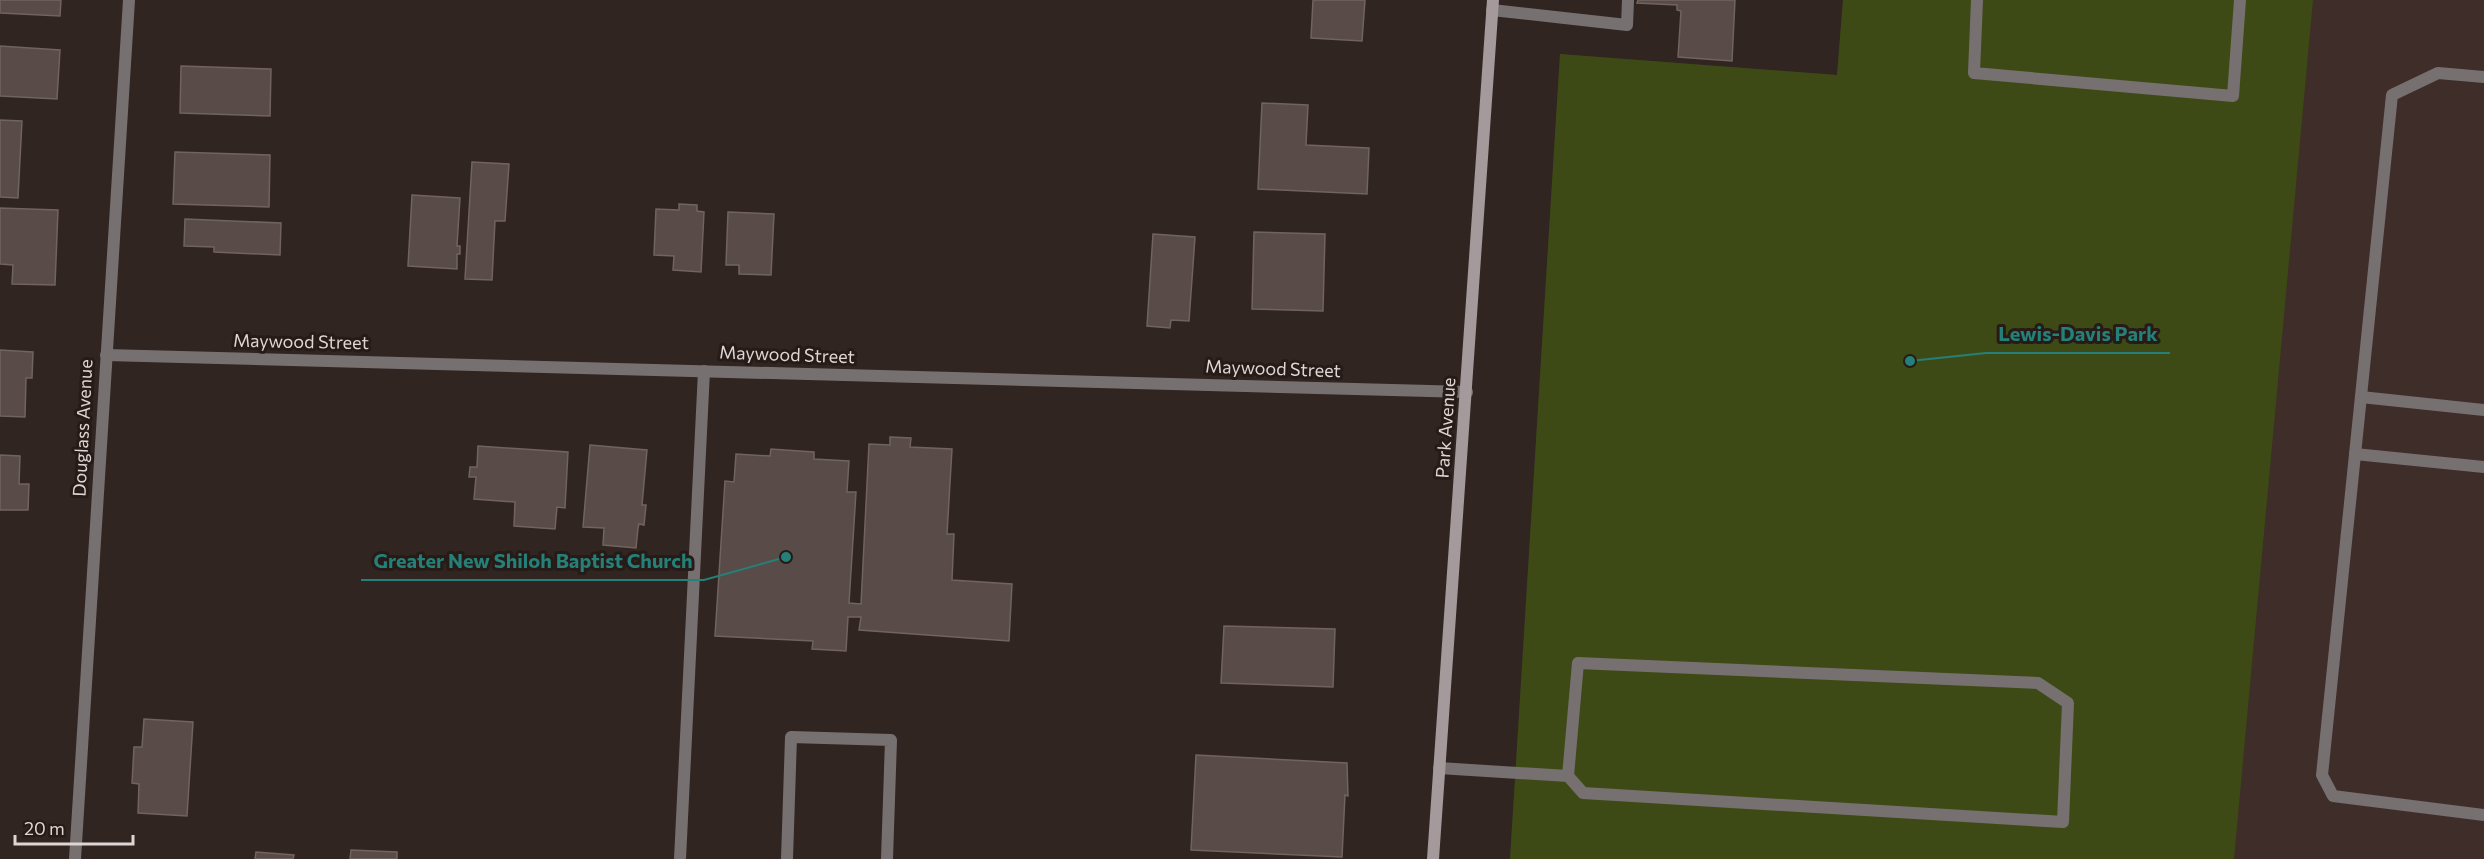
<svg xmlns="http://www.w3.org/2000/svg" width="2484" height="859" font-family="Commissioner,sans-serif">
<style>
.built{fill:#3e2d28}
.green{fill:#3e4a15}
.building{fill:#594c48;stroke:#71635f;stroke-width:1.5}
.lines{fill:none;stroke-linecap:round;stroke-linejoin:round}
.service{stroke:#777071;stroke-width:12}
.minor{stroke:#777071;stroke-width:12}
.secondary{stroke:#a4999b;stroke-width:12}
.labels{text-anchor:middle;stroke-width:6;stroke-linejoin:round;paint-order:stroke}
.street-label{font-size:18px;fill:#ded6d4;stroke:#261b17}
.leader{fill:none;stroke:#248078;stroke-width:2}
.callout-dot{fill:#248078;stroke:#261b17;stroke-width:2}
.callout-label{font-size:20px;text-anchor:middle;font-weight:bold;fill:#248078;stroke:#261b17;stroke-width:6;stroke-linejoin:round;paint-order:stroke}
</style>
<rect width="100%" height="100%" fill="#302521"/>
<polygon class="built" points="1843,0 2484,0 2484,859 1510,859 1560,54 1837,75"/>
<polygon class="green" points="1843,0 2313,0 2234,859 1510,859 1560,54 1837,75"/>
<g class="building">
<polygon points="0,0 61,0 60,16 0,13"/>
<polygon points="1313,0 1365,0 1362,41 1311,38"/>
<polygon points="1638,0 1735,0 1732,61 1678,57 1681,11 1677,10 1677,5 1637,3"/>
<polygon points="0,46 60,50 57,99 0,96"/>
<polygon points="181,66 271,69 270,116 180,113"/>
<polygon points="1262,103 1308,105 1306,145 1369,148 1367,194 1258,189"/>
<polygon points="0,120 22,121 18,198 0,197"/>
<polygon points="175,152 270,155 269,207 173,204"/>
<polygon points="472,162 509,164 505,221 495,221 492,280 465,279"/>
<polygon points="412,195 460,198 457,246 460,246 460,254 457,254 457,269 408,266"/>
<polygon points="679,204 697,205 697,211 704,212 701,272 673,270 674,256 654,255 656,209 679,210"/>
<polygon points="0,208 58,210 55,285 12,284 13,265 0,264"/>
<polygon points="728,212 774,214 771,275 739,274 739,265 726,265"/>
<polygon points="185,219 281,223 280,255 214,252 214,247 184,246"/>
<polygon points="1254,232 1325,234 1323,311 1252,309"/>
<polygon points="1153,234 1195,237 1189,321 1171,320 1170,328 1147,326"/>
<polygon points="0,350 33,352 32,378 26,378 25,417 0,416"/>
<polygon points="890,437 911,438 910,447 952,449 947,534 954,534 952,580 1012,584 1009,641 859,630 861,617 848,617 846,651 812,649 813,641 715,636 725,481 734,482 736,454 770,456 771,449 814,452 814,459 849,461 847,492 856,492 849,603 861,604 869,444 890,445"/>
<polygon points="590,445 647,450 642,505 646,505 644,525 639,524 638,528 636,548 603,545 604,528 583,527"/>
<polygon points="478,446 568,452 565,508 557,507 555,529 514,526 515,502 474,499 476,477 469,477 470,467 477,467"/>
<polygon points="0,455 20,456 19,484 29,484 28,510 0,510"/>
<polygon points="1224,626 1335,629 1333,687 1221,683"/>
<polygon points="144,719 193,722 187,816 138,813 139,784 132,783 134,747 142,747"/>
<polygon points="1196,755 1347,763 1348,796 1345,795 1342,857 1191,850"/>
<polygon points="351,850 397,852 397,859 350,859"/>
<polygon points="256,852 294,855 293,859 255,859"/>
</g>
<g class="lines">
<g class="service">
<polyline points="1977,0 1974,73 2233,96 2240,0"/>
<polyline points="1492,10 1627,25 1628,0"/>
<polyline points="2484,77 2438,73 2392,95 2322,775 2333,796 2484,815"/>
<polyline points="2361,397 2484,410"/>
<polyline points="2355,454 2484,467"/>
<polyline points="1439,768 1568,776 1578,663 2038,683 2068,703 2063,822 1583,793 1568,776"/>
<polyline points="680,859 704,371"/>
<polyline points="787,859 791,737 891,740 887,859"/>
</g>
<g class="minor">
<polyline points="106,355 1467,392"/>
<polyline points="75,859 129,0"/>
</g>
<polyline class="secondary" points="1433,859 1493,0"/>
</g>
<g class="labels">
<g class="street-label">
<text transform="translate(301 342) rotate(1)" y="6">Maywood Street</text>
<text transform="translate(787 355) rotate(2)" y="6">Maywood Street</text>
<text transform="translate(1273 369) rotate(2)" y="6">Maywood Street</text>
<text transform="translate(83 428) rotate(-87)" y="6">Douglass Avenue</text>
<text transform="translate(1446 428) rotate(-86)" y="6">Park Avenue</text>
</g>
</g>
<path class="leader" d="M1910 361L1986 353H2170M786 557L704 580H361"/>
<g class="callout-dot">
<circle cx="1910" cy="361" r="6"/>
<circle cx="786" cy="557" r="6"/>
</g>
<g class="callout-label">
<text x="2078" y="341">Lewis-Davis Park</text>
<text x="533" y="568">Greater New Shiloh Baptist Church</text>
</g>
<path d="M15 835v9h118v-9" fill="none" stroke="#ded6d4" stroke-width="3"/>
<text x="24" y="835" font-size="18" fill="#ded6d4" stroke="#261b17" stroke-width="4.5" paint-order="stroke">20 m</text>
</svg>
